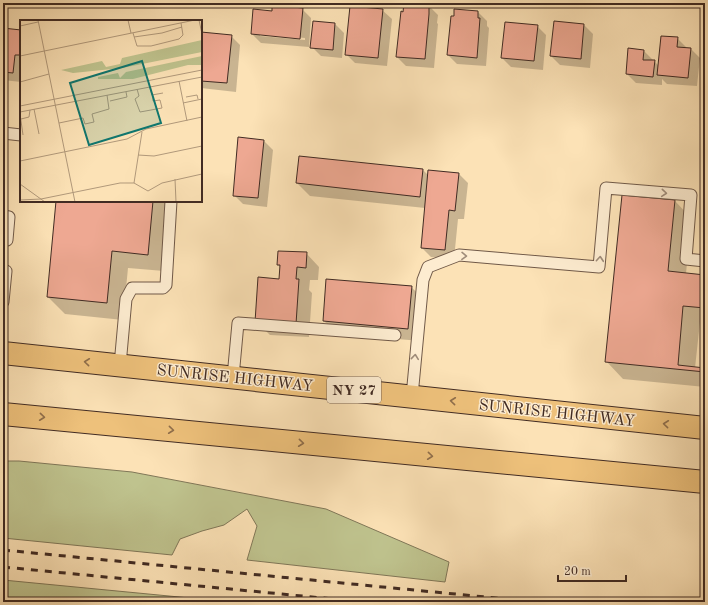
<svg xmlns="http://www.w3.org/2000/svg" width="708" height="605" font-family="'Old Standard TT',serif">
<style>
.green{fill:#bfc38e;stroke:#807758}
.shadow{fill:#0003;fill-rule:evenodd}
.building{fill:#eea892;stroke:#412b23}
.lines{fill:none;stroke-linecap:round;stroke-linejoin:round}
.lane-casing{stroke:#705948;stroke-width:13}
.highway-casing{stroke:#412b23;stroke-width:24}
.lane{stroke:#fdecd0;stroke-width:11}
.highway{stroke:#eec17b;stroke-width:22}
.rail{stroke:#412b23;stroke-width:3;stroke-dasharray:7 7;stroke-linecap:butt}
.oneway{stroke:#9f8c7a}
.oneway2{stroke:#8f6e4b}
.labels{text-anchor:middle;stroke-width:3;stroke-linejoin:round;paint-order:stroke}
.shield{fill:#fdecd0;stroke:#796557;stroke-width:1}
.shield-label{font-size:15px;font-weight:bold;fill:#412b23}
.street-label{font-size:16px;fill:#412b23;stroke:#fdecd0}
.inset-road{fill:none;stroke:#b1997b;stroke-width:1}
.view{fill:#0f766e;fill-opacity:0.15;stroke:#0f766e;stroke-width:2}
.inset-edge{fill:none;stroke:#412b23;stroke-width:2}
</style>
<rect width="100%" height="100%" fill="#fce2b6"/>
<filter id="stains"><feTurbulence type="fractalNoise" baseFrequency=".005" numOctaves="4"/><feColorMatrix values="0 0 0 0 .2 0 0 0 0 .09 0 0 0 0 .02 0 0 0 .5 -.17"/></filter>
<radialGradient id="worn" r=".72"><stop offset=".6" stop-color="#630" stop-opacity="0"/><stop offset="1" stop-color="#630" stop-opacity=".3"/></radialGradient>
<g class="green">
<polygon points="3,461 19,461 132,472 326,509 449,562 445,582 247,560 257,526 247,509 224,525 202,531 180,539 172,555 3,538"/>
<polygon points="3,580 200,599 210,602 3,602"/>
</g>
<g class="shadow">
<polygon points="429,6 438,15 437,23 438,24 434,68 406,66 397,57"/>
<path d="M 302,9 L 311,18 L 309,47 L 261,43 L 252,34 L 272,12 ZM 260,34 L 305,38 L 305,40 L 260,36 Z"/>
<polygon points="382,10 392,19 387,66 355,63 346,54"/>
<polygon points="478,12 487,21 487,26 489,28 486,66 457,64 448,55 455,17"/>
<polygon points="335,24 344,33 342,58 321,56 312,47"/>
<polygon points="584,25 593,34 590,68 560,65 551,56"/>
<polygon points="537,26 546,35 543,70 511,67 502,58"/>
<polygon points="3,29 21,31 21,82 3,80"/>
<polygon points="231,36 240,45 236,92 201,88 201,39"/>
<polygon points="677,38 686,47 686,48 691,49 700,58 697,86 667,84 662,79 662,85 636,83 627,74 644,51 653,60 652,61 654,61 659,66"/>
<polygon points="264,141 273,150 267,207 243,204 234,195"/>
<polygon points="300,157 423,170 429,176 459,174 468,183 464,219 458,219 454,259 431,257 422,248 425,208 310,196 297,183"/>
<polygon points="57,201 171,201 164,271 128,268 123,320 65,314 48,297"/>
<polygon points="675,201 691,218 686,274 705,276 705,323 700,322 695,368 705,369 705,387 623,379 607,362"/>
<polygon points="306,253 319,267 318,280 310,280 309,290 312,293 309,337 270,335 256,321 280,280 281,268 278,265"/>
<polygon points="411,287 425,300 421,341 337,334 324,321"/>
</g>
<g class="building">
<polygon points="404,3 429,5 429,14 425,59 396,57 401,11 403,12"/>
<polygon points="272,5 303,8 300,39 251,34 253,9 272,11"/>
<polygon points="350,6 383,9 378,58 345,55"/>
<polygon points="454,9 478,11 478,18 480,18 477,58 447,55 451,16 454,16"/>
<polygon points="313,21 335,23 333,50 310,48"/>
<polygon points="554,21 584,24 581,59 550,56"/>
<polygon points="505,22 538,25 534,61 501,58"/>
<polygon points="3,28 21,30 21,55 15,55 13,73 3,72"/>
<polygon points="201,32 232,35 227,83 201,81"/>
<polygon points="661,36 678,37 677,47 691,48 688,78 657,75"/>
<polygon points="628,48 644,50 643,60 655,60 653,77 626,74"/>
<polygon points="238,137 264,140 258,198 233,196"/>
<polygon points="299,156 423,169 420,197 296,183"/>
<polygon points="428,170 459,173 455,211 449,210 445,250 421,248"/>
<polygon points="622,195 675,200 668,271 705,275 705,308 683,306 678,365 705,368 705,372 605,362"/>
<polygon points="56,201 153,201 148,255 112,251 107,303 47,297"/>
<polygon points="278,251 307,252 306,268 297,267 296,279 299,279 296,324 255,322 258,277 279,279 280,265 277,265"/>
<polygon points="326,279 412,286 408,329 323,321"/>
</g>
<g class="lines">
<defs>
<g id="lane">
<polyline points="3,133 21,135"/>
<polyline points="3,216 9,217 7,240"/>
<polyline points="3,271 6,271 3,302"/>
<polyline points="120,365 126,299 132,288 163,288 166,285 171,201"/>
<polyline points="233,377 238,323 395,335"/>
<polyline points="412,396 423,280 428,267 459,255 599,267 606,188 691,195 686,259 705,261"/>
</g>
<g id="highway">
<polyline points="3,353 705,428"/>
<polyline points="3,414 705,482"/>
</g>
</defs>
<use href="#lane" class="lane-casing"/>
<use href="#highway" class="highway-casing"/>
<use href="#lane" class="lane"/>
<use href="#highway" class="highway"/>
<g class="rail">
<polyline points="3,550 537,602"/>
<polyline points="3,567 364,602"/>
</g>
</g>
<defs><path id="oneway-chevron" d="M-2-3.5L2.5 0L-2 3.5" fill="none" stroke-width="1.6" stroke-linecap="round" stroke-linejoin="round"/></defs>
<g class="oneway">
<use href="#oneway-chevron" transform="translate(664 193) rotate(5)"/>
<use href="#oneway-chevron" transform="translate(464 256) rotate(1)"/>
<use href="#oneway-chevron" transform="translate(600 259) rotate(-85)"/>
<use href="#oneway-chevron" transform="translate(415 357) rotate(-84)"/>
</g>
<g class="oneway2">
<use href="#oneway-chevron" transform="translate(87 362) rotate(-174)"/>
<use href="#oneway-chevron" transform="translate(453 401) rotate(-174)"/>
<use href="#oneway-chevron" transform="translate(42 417) rotate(6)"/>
<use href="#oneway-chevron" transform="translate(666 424) rotate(-174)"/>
<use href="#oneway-chevron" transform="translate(171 430) rotate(6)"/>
<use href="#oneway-chevron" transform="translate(301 443) rotate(6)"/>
<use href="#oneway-chevron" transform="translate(430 456) rotate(6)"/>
</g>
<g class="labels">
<rect class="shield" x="327" y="377" width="54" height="26" rx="3"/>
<g class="shield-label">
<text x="354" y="395">NY 27</text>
</g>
<g class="street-label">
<text transform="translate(235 377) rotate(6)" y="6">SUNRISE HIGHWAY</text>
<text transform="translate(557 412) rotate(6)" y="6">SUNRISE HIGHWAY</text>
</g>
</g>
<g transform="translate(20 20)">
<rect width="182" height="182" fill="#fce2b6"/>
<path d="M 182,20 L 182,32 L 102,48 L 53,53 L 41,50 L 82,41 L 86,47 L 100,44 L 102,38 ZM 182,36 L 182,45 L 168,45 L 113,59 L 78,59 L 78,57 L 98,53 L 100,58 L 106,52 Z" fill="#bfc38e"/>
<path class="inset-road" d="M 18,0 L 55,182M 108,0 L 111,13M 179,0 L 182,14M 0,6 L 18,2M 113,13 L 117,26 L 131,26 L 159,19 L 163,15 L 161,3M 114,17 L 142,13 L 162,7M 0,36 L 175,0M 159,61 L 167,101M 0,62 L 29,54M 130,67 L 132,75 L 143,73M 117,69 L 119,76 L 115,79 L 120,92 L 142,88 L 140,80 L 133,81 L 133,78M 166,77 L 177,75 L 178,79M 90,81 L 107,77 L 106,72M 163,83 L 182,79M 0,86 L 182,50M 14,89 L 19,114M 0,92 L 182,57M 0,94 L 3,115M 1,99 L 9,97 L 10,90M 39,103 L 63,98 L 65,104 L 74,102 L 72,94 L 89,89 L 87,75M 118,135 L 134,136 L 182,126M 0,141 L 107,119 L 126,109 L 182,97M 155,159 L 156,182M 114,163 L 122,112M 0,164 L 25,182M 0,180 L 21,179 L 100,163 L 114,163 L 128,171 L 142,163 L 182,154"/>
<path class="view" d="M 122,41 L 141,103 L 69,125 L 50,63 Z"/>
<rect width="182" height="182" class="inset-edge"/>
</g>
<rect width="708" height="605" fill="none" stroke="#fce2b6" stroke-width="16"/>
<rect x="4" y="4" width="700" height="597" fill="none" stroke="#412b23" stroke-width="2"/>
<rect x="8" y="8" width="692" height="589" fill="none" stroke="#412b23"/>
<path d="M558 575v6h68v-6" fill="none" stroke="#412b23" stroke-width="2"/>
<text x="564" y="575" font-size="12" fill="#412b23" stroke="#fdecd0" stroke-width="3" paint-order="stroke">20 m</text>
<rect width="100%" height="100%" filter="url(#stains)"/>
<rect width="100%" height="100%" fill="url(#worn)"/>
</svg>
